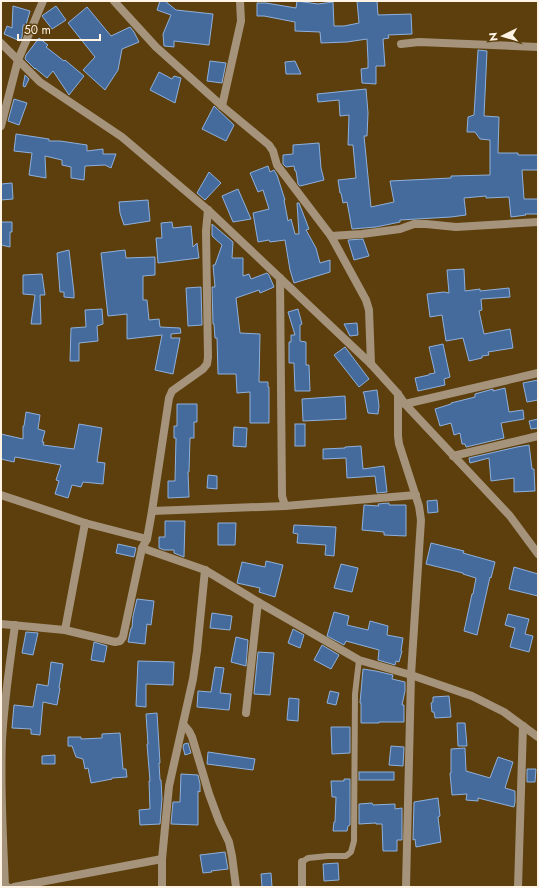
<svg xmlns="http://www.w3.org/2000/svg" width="539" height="888" font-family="Jost,sans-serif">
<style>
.building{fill:#456b9d;stroke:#8eb0dd}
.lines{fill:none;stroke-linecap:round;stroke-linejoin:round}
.service{stroke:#a5937b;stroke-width:6}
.minor{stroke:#a5937b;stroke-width:8}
</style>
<rect width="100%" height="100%" fill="#5c3f0c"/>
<g class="building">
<polygon points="160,1 165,1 176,10 213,14 209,45 174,41 174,47 164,46 163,34 171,15 157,10"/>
<polygon points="297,1 318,4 333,2 334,26 344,26 359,23 357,1 377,1 378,15 411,14 412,34 388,35 389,38 383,39 385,66 376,66 376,84 362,83 361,69 368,68 368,60 367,39 347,42 321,43 320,32 295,31 295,22 264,16 257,16 257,3 266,3 296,8"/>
<polygon points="13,6 30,11 26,25 23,25 22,37 20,41 4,34 7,26 12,28"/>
<polygon points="56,6 66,20 52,29 42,16 43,15"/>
<polygon points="87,7 111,36 130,27 134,32 139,42 122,49 118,70 105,90 83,70 95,57 68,23"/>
<polygon points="39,38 48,45 46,47 64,61 65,60 84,76 69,95 53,71 47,78 35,68 35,69 25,59 26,55"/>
<polygon points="478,50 487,51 484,116 499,117 498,153 518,153 518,155 538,155 538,170 522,170 524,199 538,199 538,214 525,214 526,215 511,217 509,197 486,198 486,196 464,198 466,215 451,217 400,220 400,222 376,227 352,229 347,202 343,203 341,193 340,193 338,180 356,178 353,145 348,145 349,115 340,116 339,100 318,102 317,94 366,89 368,113 367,136 364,136 371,207 394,202 390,181 451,178 451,176 490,175 490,140 480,139 475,132 467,132 468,117 474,115"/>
<polygon points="210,61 226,63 222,83 207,81"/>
<polygon points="295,61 301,74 286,74 285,62"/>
<polygon points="159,72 172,79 174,76 181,78 175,103 150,90"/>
<polygon points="25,75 29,79 25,87 23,86"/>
<polygon points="14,99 27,103 19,125 8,121"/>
<polygon points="214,106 234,125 226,141 202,129"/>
<polygon points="16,134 49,139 49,141 60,141 87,145 87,151 103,149 103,154 116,154 111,168 105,165 85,166 84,180 71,178 71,167 62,165 62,160 45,156 46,178 29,175 32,153 14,151"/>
<polygon points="319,143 321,168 324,180 300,186 298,184 296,171 295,171 294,166 286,167 283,164 283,155 293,154 293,145"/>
<polygon points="268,166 270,172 274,170 277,175 285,200 284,200 288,221 291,219 295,234 299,234 297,203 299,203 309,229 306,230 316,248 320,263 330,260 330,272 294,283 290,270 285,240 270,242 269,240 258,242 253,213 269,209 263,190 258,192 250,173"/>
<polygon points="209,172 221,183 205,200 197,193"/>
<polygon points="12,183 13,199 1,200 1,184"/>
<polygon points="238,189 251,219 233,222 222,196"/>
<polygon points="148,200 150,221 124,225 120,213 119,202"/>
<polygon points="1,222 12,222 12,232 10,232 10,247 1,245"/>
<polygon points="172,222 173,228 191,226 193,247 197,243 199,258 158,263 156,238 162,238 161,223"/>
<polygon points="212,224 233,242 232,258 243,258 243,276 249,274 251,279 267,273 269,275 274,287 260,293 259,290 236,298 240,333 260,334 259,382 268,382 268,387 269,387 269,423 250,423 250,392 237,393 236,374 218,374 217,338 215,338 214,324 213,324 212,287 215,287 213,265 215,265 222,245 212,236"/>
<polygon points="363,239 369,256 354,260 348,240"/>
<polygon points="69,250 74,293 74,298 64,297 64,292 60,292 57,253"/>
<polygon points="125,250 126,258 155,257 155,275 143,276 143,300 147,300 149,320 159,319 160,327 180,328 181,333 171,334 171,338 180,338 173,374 155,370 162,335 127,339 127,314 108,316 101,253"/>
<polygon points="464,269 465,291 480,289 480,291 509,288 510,297 481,299 482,310 479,311 484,334 510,329 513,348 488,352 489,355 482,356 482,358 469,361 463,338 446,341 442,315 430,317 427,294 444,292 449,293 447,270"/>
<polygon points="42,274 45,295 40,295 41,324 31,324 35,295 23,294 23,275"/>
<polygon points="201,287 202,325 188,326 186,288"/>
<polygon points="102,309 103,324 97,326 98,341 79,343 79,361 70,361 71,328 86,327 85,310"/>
<polygon points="298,309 302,324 300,325 300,341 306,342 306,365 309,365 310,391 295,391 294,363 289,363 289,342 291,342 291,335 295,335 288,312"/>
<polygon points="357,323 358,335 350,336 344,324"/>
<polygon points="443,344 450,377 444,379 445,385 418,391 415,378 429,375 429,374 435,373 429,347"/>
<polygon points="345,347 369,379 359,387 334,355"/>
<polygon points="538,380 538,400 527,402 523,383"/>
<polygon points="505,388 509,412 523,410 524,419 501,423 504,438 466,447 465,444 462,444 460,433 454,435 451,423 440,426 435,409 451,404 451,403 475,397 475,394 493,389 493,391"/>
<polygon points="377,390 379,406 378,414 368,413 364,394 363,392"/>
<polygon points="345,396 346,419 303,421 302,399"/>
<polygon points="177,404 197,404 197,422 194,422 194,438 190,438 189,472 188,472 189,497 168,498 168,481 175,481 176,438 174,438 174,426 177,426"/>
<polygon points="26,412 40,415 38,429 45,431 42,442 44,442 43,445 74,449 79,424 102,428 97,462 105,463 103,484 83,482 81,487 72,485 68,498 55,494 59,481 56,480 61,465 15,457 14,462 1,459 1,434 23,439 23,426 24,426"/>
<polygon points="538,419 538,428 531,429 529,421"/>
<rect x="295" y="424" width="10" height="22"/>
<polygon points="234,427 247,428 246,447 233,446"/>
<polygon points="529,445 532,469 534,469 535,491 514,492 514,478 491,481 489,458 470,463 469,458 517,447"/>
<polygon points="361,446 363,469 384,466 387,492 377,493 375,476 347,478 346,458 323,459 323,449 345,448 345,447"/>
<polygon points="208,475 217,476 217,489 207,488"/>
<polygon points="437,500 438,512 428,513 427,501"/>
<polygon points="389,503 389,505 406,505 406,536 384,535 384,532 362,530 364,505 379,506 378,504"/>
<polygon points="165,521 185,521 184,557 174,553 174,550 164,550 159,548 159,537 165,537"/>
<polygon points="218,523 236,523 235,545 218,545"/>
<polygon points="294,525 336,527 334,556 325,555 326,545 297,543 298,534 293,533"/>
<polygon points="431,543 464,551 463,553 495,562 491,578 490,577 477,635 464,631 472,594 473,594 476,578 463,574 463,573 426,564"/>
<polygon points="118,544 136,548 134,557 116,553"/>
<polygon points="266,561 283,565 275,597 259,592 260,588 237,583 242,562 265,567"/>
<polygon points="341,564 358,568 352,592 334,588"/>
<polygon points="514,567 538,574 538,596 509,589"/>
<polygon points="137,599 154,601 151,625 147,624 145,644 128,642 131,628 132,628 133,616"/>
<polygon points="334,612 349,616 347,625 368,630 370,621 388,626 387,635 403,638 401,651 402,651 399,662 396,661 395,665 378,660 379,650 346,641 344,645 327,636"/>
<polygon points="212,613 232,616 230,630 210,628"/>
<polygon points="508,614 529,619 525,634 533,636 529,652 510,647 515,628 505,625"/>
<polygon points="293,629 304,635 300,648 288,643"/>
<polygon points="26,632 38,633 33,655 22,653"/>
<polygon points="236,637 248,640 246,666 231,662"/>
<polygon points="94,642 107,646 104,662 91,660"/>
<polygon points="322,645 339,655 331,669 314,660"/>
<polygon points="258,652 274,653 270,695 254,694"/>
<polygon points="138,661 174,662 173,685 146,684 146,707 136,706"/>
<polygon points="51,662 63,664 59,688 60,688 57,705 43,702 40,735 31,734 31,729 12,728 14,705 33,707 37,684 48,686"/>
<polygon points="215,667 224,668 220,693 231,694 229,710 197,707 198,691 211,692"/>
<polygon points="363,669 376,671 393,675 392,679 405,682 405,691 402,705 404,705 404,722 379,722 379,723 361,723 361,703 360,703"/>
<polygon points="330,691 339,693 336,705 327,703"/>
<polygon points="449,696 451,717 435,718 434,712 432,712 431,703 433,702 433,697"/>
<polygon points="289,698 299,699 298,721 287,720"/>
<polygon points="157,713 160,763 159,763 160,780 161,780 162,799 160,824 140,825 139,810 150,809 149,781 150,781 147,744 148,744 146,714"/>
<polygon points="457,723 465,723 467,746 458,746"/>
<polygon points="331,727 350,727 350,753 332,754"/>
<polygon points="120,733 123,769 126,769 127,777 112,778 112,779 91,783 88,768 85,769 83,759 76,757 72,746 68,746 68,737 81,737 81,739 102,738 102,734"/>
<polygon points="188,743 191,753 185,755 183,747 184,744"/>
<polygon points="391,746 404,747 403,766 389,765"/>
<polygon points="465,748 466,771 490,778 498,757 513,762 505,788 515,791 515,802 514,807 478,798 478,801 466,800 467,794 452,795 450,773 451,773 451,749"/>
<polygon points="208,752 255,759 253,770 207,764"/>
<polygon points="55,755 55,764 42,764 42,756"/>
<polygon points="527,769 536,769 535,782 527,782"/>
<rect x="359" y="772" width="35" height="8"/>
<polygon points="181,774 198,775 200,784 200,792 198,791 198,825 171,824 173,802 180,802"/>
<polygon points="344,779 350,779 350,825 348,826 347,831 333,831 334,822 335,822 336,797 332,797 331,781 344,781"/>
<polygon points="438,798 440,816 438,817 441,842 416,847 415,839 413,840 414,802"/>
<polygon points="372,803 373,805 395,804 395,809 402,808 402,840 397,840 397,851 383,851 382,824 376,824 376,823 359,824 359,804"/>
<polygon points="225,852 228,869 211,871 212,872 203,873 200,855"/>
<polygon points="338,863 339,880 324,881 323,864"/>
<polygon points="271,873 272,887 262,887 261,874"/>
</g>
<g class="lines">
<polyline class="service" points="302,862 308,858 328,856 346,856 351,852 354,841 355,694 359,660"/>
<g class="minor">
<polyline points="114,1 156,47 222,106 269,145 273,151 277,165 331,236 366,300 369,310 371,364"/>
<polyline points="1,43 40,82 122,137 208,210 371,364 398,394 405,404 510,516 538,554"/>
<polyline points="401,44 419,42 538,47"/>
<polyline points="222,106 241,21 240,1"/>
<polyline points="1,126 18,60 43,1"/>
<polyline points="331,236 362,234 400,229 414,224 426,224 456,227 538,222"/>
<polyline points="280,278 282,496 285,506"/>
<polyline points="398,394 398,436 399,444 419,506 421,520 411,675 406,887"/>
<polyline points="405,404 538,373"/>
<polyline points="453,456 538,436"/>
<polyline points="1,495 85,523 147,539"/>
<polyline points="152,511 285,506 416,495"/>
<polyline points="142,548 205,570 258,602 359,660 411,675 472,696 504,712 538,737"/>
<polyline points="1,624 65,630 115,642 120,641 123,637 142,548 147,539 152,511 169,398 172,391 203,369 207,364 208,357 206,231 208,210"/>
<polyline points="65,630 85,523"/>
<polyline points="246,713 258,602"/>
<polyline points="183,724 189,731 192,737 209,794 219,821 229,842 232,856 236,887"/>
<path d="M 8,887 L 5,886 C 3,837 0,788 2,740 C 4,701 10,663 15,625"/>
<polyline points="14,887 162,859"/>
<polyline points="162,887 162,859 169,786 193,679 197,651 205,570"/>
<polyline points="302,887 302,862"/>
<polyline points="518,887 523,726"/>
</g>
</g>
<rect width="539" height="888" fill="none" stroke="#fef3e4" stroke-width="4"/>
<g transform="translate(503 36) rotate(265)" stroke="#5c3f0c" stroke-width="3" paint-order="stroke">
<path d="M0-3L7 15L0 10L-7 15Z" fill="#fef3e4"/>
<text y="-6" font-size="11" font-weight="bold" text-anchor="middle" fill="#fef3e4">N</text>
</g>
<path d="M18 34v6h82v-6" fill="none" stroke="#fef3e4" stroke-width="2"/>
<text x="24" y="34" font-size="12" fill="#fef3e4" stroke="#5c3f0c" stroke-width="3" paint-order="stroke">50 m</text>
</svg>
